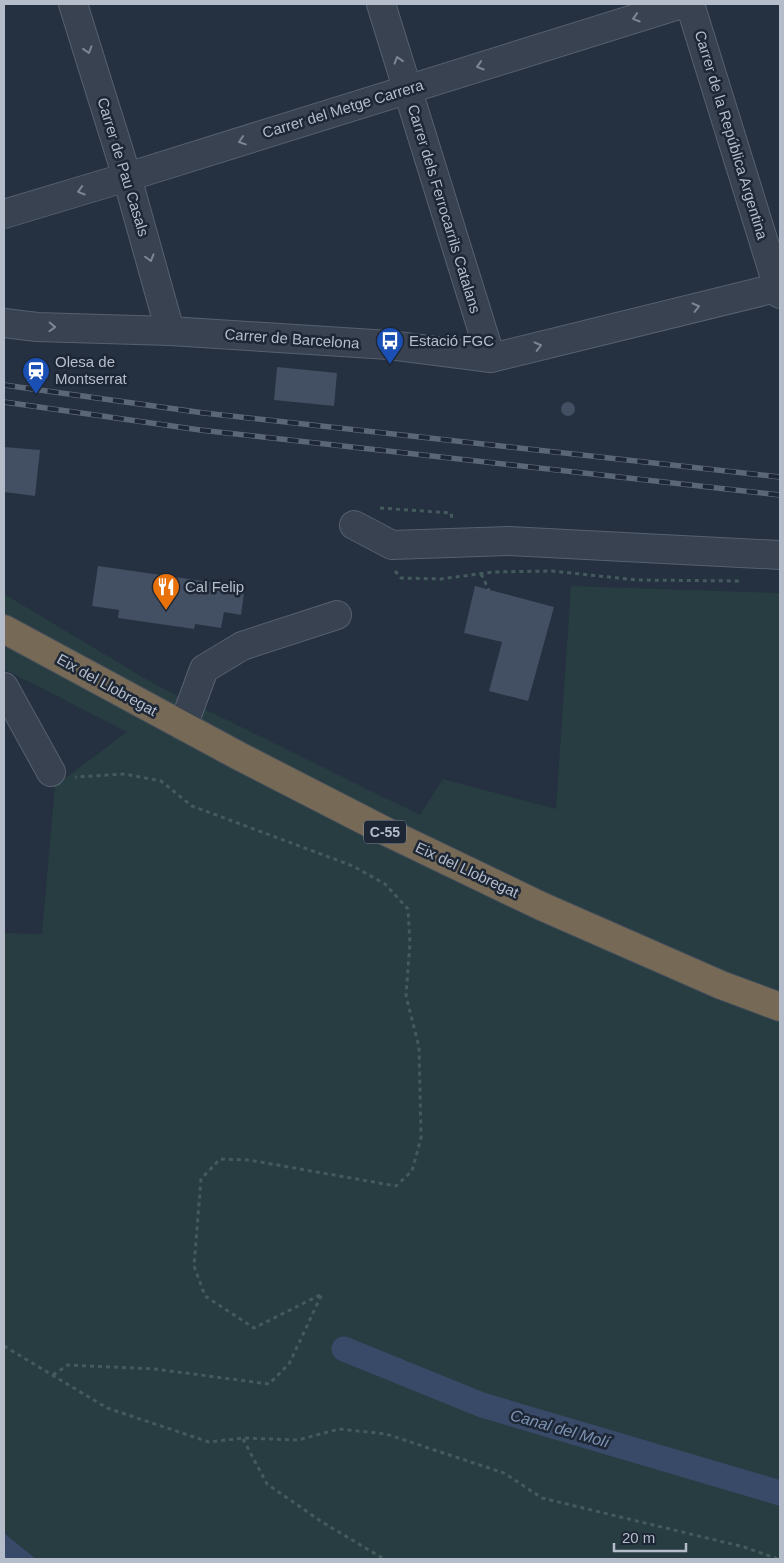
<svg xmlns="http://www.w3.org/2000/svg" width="784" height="1563" font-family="Helvetica,sans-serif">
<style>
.green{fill:#273d41}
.water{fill:#384a68}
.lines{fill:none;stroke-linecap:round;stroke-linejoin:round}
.canal{stroke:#384a68;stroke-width:25}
.building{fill:#434f62}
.minor-casing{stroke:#57606e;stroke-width:30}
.highway-casing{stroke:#444d5b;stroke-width:30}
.path{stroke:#455a5e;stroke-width:3;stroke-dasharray:4 4;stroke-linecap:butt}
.minor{stroke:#394250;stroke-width:28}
.highway{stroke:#766a56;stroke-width:28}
.rail-casing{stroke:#5b6677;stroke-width:5.5}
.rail{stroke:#1e2735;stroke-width:4;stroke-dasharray:11;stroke-linecap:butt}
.oneway{stroke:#7d8694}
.labels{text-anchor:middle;stroke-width:5;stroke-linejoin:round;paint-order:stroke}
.shield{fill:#1e2735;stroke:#88909e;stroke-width:1}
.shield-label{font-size:14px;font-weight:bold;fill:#b5bdcb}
.street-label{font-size:15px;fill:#b5bdcb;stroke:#1e2735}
.poi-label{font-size:15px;fill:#b5bdcb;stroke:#1e2735;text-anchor:start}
.water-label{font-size:16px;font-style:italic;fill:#7c92b2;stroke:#1e2735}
</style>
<rect width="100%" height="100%" fill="#253040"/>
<polygon class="green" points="571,586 780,593 780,1559 36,1559 4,1533 4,933 42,934 55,786 127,732 4,669 4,594 156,685 420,815 443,779 556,809"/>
<polygon class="water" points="4,1533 36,1559 4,1559"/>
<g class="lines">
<polyline class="canal" points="344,1349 482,1405 780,1493"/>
</g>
<g class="building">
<polygon points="277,367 337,373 334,406 274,400"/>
<circle cx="568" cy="409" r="7"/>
<polygon points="4,447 40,450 35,496 4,492"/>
<polygon points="98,566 245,587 241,615 224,612 221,628 195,624 194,629 118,618 119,610 92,606"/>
<polygon points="475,586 554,607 528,701 489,691 502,642 464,633"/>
</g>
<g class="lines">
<defs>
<g id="minor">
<polyline points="73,4 127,177 170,331"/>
<polyline points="381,4 491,358"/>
<polyline points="690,4 780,294"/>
<polyline points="4,214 127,177 682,4"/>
<polyline points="4,323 37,327 170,331 389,345 491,358 780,287"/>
<polyline points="354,525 392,545 509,541 780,555"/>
<polyline points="4,687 51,772"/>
<polyline points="183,726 204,669 242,646 337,615"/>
</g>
<polyline id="highway" points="4,629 239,756 387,832 541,906 721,985 780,1007"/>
</defs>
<use href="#minor" class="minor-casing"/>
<use href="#highway" class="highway-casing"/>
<g class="path">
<polyline points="380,508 451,513 452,519"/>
<polyline points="395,571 401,578 441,579 493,572 552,571 637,580 740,581"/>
<polyline points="481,574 489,590"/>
<polyline points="4,1346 107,1408 209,1442 243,1438 298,1440 339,1429 386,1434 504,1473 542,1498 744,1547 778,1559"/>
<polyline points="53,1375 68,1365 155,1369 269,1384 289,1364 322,1294 254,1328 205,1296 194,1266 201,1179 220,1159 249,1160 396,1186 412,1171 421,1138 419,1047 406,996 410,943 408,909 385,884 353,866 192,806 161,781 125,774 75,777"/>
<polyline points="243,1439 267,1484 322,1522 384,1559"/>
</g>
<use href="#minor" class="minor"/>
<use href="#highway" class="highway"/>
<defs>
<g id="rail">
<polyline points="4,385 204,413 780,477"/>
<polyline points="4,402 200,430 780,495"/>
</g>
</defs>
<use href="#rail" class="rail-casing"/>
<use href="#rail" class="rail"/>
</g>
<defs><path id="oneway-chevron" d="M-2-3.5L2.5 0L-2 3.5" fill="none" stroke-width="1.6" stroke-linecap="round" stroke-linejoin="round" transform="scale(1.25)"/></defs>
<g class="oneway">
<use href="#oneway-chevron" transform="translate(636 18) rotate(163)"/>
<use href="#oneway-chevron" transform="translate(88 50) rotate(73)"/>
<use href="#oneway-chevron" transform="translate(398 60) rotate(-107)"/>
<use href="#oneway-chevron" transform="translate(480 66) rotate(163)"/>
<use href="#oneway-chevron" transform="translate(242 141) rotate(162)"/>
<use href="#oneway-chevron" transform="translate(81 191) rotate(163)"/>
<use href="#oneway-chevron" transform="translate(150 258) rotate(74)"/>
<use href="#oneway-chevron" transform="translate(696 307) rotate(-14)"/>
<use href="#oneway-chevron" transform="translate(52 327) rotate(2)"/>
<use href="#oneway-chevron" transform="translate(538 346) rotate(-14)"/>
</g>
<defs>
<symbol id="bus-pin" viewBox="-11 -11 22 30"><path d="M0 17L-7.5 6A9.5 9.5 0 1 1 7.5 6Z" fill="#1a4fb4" stroke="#1e2735"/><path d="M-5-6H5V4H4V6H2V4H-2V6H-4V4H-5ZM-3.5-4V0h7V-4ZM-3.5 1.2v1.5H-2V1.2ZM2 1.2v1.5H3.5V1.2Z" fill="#fff"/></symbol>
<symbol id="station-pin" viewBox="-11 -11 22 30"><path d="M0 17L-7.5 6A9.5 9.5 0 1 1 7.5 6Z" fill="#1a4fb4" stroke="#1e2735"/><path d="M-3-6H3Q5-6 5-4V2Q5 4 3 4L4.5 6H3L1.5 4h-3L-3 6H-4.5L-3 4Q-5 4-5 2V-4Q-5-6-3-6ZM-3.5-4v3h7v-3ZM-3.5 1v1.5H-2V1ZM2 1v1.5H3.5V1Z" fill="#fff"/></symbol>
<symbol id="restaurant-pin" viewBox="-11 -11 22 30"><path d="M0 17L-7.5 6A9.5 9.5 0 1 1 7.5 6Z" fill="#e8710a" stroke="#1e2735"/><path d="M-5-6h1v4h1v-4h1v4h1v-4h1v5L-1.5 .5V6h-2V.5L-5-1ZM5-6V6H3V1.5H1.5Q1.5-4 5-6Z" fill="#fff"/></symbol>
</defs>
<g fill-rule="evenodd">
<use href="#bus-pin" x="374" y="325" width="32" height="43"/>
<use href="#station-pin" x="20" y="355" width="32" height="43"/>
<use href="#restaurant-pin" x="150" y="571" width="32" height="43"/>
</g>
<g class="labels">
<rect class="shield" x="364" y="820.5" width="42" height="23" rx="4"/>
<g class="shield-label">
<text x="385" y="837">C-55</text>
</g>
<g class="street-label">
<text transform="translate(343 109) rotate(-17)" y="5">Carrer del Metge Carrera</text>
<text transform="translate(731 135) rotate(73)" y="5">Carrer de la República Argentina</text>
<text transform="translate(123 167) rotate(73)" y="5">Carrer de Pau Casals</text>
<text transform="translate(444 209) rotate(73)" y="5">Carrer dels Ferrocarrils Catalans</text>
<text transform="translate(292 339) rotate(4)" y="5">Carrer de Barcelona</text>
<text transform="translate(107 685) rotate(29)" y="5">Eix del Llobregat</text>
<text transform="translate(467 870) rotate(25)" y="5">Eix del Llobregat</text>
</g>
<g class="poi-label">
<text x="409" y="346">Estació FGC</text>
<text x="55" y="367">Olesa de<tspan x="55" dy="17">Montserrat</tspan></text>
<text x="185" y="592">Cal Felip</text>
</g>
<g class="water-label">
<text transform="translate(560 1428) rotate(16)" y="6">Canal del Molí</text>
</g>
</g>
<rect width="784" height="1563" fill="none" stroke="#b5bdcb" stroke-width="10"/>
<path d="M614 1543v8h72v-8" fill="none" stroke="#b5bdcb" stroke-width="2.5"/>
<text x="622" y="1543" font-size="15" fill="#b5bdcb" stroke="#1e2735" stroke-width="4" paint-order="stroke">20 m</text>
</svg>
